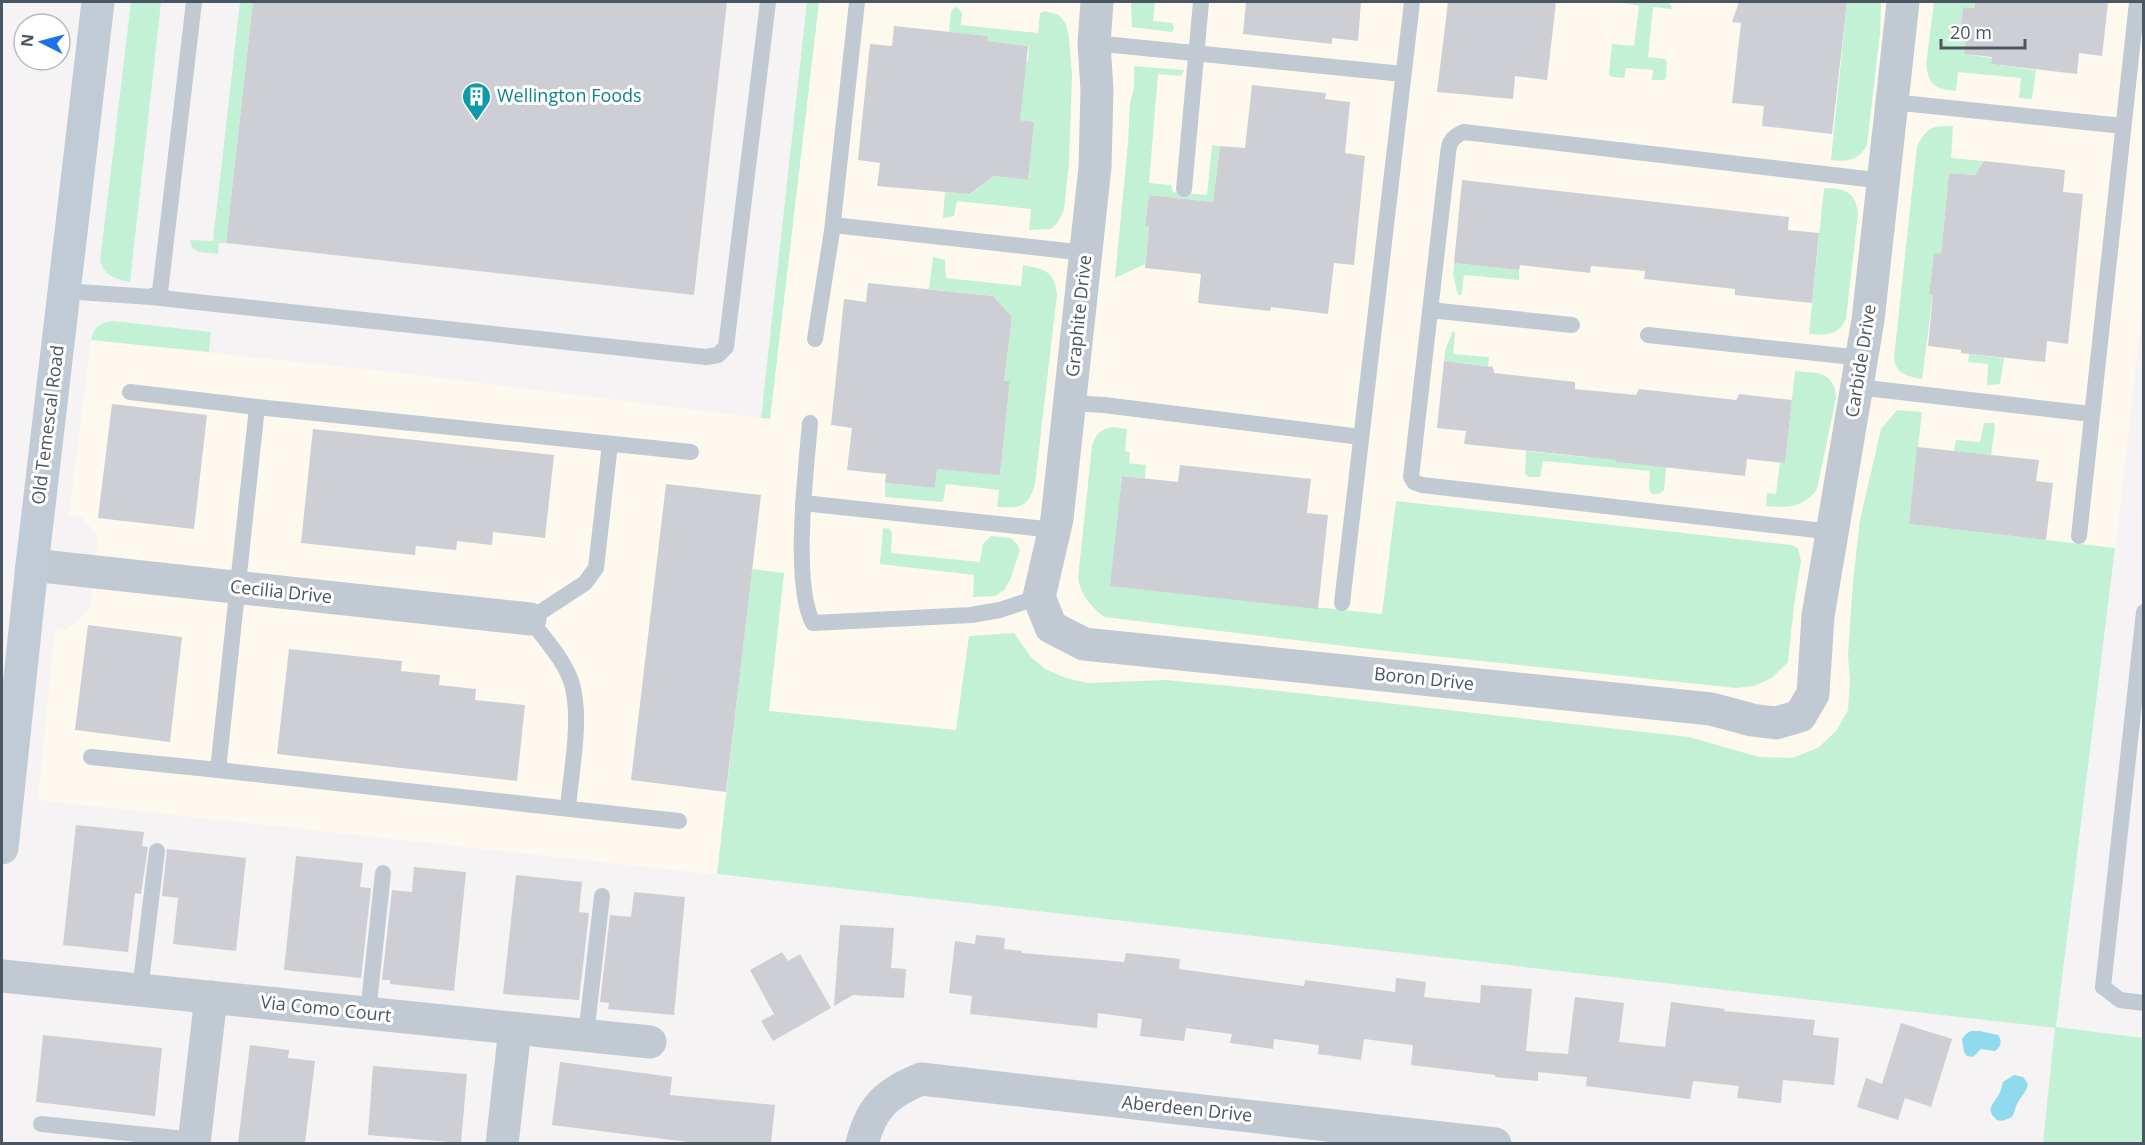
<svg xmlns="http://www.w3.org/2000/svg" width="2145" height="1145" font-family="'Open Sans',sans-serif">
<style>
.commercial{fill:#fdf9ef}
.green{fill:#c3f1d5}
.water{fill:#90daee}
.building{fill:#cdcfd5}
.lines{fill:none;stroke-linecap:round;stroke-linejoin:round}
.lane{stroke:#c1cad2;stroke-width:16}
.street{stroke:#c1cad2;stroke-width:33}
.secondary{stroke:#c1cbd6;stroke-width:33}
.labels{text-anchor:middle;stroke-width:6;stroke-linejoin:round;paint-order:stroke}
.culture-label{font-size:18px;fill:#0d838f;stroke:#fff;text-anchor:start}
.street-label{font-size:18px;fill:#4a5661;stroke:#fff}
</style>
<rect width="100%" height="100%" fill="#f5f3f3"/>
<polygon class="commercial" points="819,2 2143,2 2143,302 2119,519 2056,1028 999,906 38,800 55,628 66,630 90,609 98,536 81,516 69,515 91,340 401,373 770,419"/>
<g class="green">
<path d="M 131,2 L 161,2 L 130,282 C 115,279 107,277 100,262 Z"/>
<polygon points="240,2 253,2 226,243 219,243 218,254 200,252 192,248 190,240 213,241"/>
<polygon points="807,2 819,2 770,419 761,418"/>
<polygon points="1131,2 1155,2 1153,21 1172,23 1174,28 1172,32 1132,27"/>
<polygon points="1619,2 1667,2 1671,5 1672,9 1653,7 1648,57 1665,59 1667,62 1666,78 1664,80 1652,80 1653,70 1626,68 1624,78 1612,77 1609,74 1612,44 1634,46 1639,6"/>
<path d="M 1847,2 L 1881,2 L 1880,33 L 1867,145 C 1858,161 1848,162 1831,160 Z"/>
<path d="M 1934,2 L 1975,2 L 1975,8 L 1963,7 L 1960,33 L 1967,34 L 1964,54 L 1992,58 L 1991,64 L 2036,70 L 2032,99 L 2019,98 L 2021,78 L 1958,72 L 1956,91 C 1936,89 1929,86 1926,65 Z"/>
<polygon points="955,7 958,8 962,13 961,25 1038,33 1040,13 1045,11 1059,15 1066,24 1069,38 1072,74 1069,164 1064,210 1058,222 1051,229 1029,230 1031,209 957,201 954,216 943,218 945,192 971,194 994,176 1028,180 1034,122 1020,120 1022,61 1028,61 1029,46 987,41 987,36 949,32 951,12"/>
<polygon points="1134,66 1183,70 1184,71 1181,76 1158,74 1149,183 1171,185 1173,192 1207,195 1212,145 1220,146 1213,202 1149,195 1145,226 1149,227 1145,264 1115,278 1128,143 1130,103 1134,88"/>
<path d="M 1953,126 L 1951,158 L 1984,161 L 1975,175 L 1949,173 L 1941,254 L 1934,254 L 1929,294 L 1933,295 L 1922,379 C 1907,376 1895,374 1894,357 L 1917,146 C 1928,127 1931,126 1953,126 Z"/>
<path d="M 1824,188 C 1845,189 1856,191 1858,214 L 1846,318 C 1840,336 1826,335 1809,334 Z"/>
<path d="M 933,257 L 945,260 L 946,278 L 1021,286 L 1023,265 C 1044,269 1055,271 1057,294 L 1035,484 C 1028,508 1021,508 997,507 L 999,490 L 946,484 L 943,502 L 885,497 L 885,483 L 935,488 L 937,469 L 1000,474 L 1010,382 L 1004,381 L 1012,317 L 993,296 L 929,289 Z"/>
<polygon points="1454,263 1519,270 1519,280 1464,275 1462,292 1461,295 1458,295 1453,275"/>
<path d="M 113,321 L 211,332 L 209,352 L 91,340 C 94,327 101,322 113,321 Z"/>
<polygon points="1453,331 1455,333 1453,354 1489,357 1488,366 1444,361 1445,351"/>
<polygon points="1969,354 2004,358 2000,384 1987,385 1988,364 1968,362"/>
<path d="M 1795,371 C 1816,373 1835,371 1836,398 L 1817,489 C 1804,508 1787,508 1766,506 L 1767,493 L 1776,494 L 1780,462 L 1785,463 Z"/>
<polygon points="1897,410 1922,412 1909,524 2115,548 2056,1027 2143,1038 2143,1143 2043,1143 2055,1028 717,874 752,569 784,573 769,711 956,730 969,636 1014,633 1031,657 1045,669 1066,678 1088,683 1166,680 1271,690 1689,737 1759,757 1792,758 1818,748 1837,730 1848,710 1850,681 1848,655 1853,582 1860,520 1881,429"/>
<polygon points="1984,423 1994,423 1995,427 1991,455 1954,451 1956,440 1980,442"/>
<path d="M 1113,427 L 1127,429 L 1125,451 L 1130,452 L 1129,463 L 1146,465 L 1145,478 L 1122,476 L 1111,586 L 1382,614 L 1396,501 L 1791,545 L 1798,548 L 1801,561 L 1794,605 L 1788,662 L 1772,678 L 1754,686 L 1736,688 L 1378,650 L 1104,617 C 1091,606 1082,597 1078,579 L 1092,446 C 1096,434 1100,429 1113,427 Z"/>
<polygon points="1526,451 1584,457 1617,454 1616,462 1666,467 1664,490 1659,494 1652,494 1649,489 1650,471 1543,461 1540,477 1528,477 1525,473"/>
<polygon points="883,528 890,529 892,533 891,553 980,562 983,544 991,536 1011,538 1017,544 1020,550 1010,580 1004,590 995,596 973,597 974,575 880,564"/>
</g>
<g class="water">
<path d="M 1971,1031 L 1980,1031 L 1998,1035 C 2002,1041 2002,1046 1995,1051 L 1981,1049 L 1973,1057 L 1967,1056 L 1964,1052 L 1962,1039 L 1966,1034 Z"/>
<path d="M 2014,1075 L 2023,1077 L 2028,1084 C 2026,1093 2022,1095 2018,1102 C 2015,1107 2015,1112 2012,1117 L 2002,1121 L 1997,1120 C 1983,1108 1996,1103 2000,1092 C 2002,1089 2002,1085 2003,1082 Z"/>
</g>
<g class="building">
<polygon points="253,2 727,2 694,295 226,243"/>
<polygon points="1246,2 1361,2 1358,41 1332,38 1332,44 1243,34"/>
<polygon points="1448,2 1556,2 1547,80 1515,76 1513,99 1437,92"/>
<polygon points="1739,2 1847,2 1832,134 1762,126 1764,106 1732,103 1741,23 1732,22"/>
<polygon points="1975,2 2108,2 2102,56 2079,53 2077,74 1991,64 1992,57 1964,54 1967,34 1960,33 1963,7 1975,8"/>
<polygon points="894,26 988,36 987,41 1028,46 1020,120 1034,122 1028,180 994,176 970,194 877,186 880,163 858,160 870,44 892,46"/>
<polygon points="1252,85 1326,93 1325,99 1350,102 1345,153 1365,156 1354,265 1334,263 1328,314 1271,307 1270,311 1198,303 1201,274 1145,268 1149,227 1145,226 1149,195 1213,202 1220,146 1245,148"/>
<polygon points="1984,161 2065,170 2063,192 2083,194 2068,344 2047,341 2045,362 1961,353 1961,350 1928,346 1933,295 1929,294 1934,253 1941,254 1949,173 1975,175"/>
<polygon points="1462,180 1789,217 1788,230 1819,233 1812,303 1735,295 1735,289 1644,279 1645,271 1591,266 1590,273 1520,265 1519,270 1454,263"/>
<polygon points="868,283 993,296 1012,317 1004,381 1010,381 1000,475 937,469 935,488 885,483 886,474 847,470 852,428 831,425 844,299 866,302"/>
<polygon points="1444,361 1493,367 1494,373 1575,382 1575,389 1636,395 1639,389 1736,400 1739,394 1792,400 1785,463 1747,459 1745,476 1616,462 1616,460 1464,444 1466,431 1437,428"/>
<polygon points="112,404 207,415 194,529 98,518"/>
<polygon points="313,429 554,455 545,538 493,532 492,545 457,541 456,550 416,546 415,555 301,543"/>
<polygon points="1917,447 2039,460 2036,481 2053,483 2046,540 1909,524"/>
<polygon points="1180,465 1311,479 1307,513 1328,515 1318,609 1110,586 1122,476 1178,482"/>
<polygon points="666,484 761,495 726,792 631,780"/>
<polygon points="88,625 182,637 170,742 75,730"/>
<polygon points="289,649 402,661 401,671 440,675 439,685 476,689 475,700 525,705 517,781 277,754"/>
<polygon points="76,825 144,832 142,846 148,847 141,894 135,893 128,952 63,945"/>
<polygon points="167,849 246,858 236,951 173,944 178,898 162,896"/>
<polygon points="296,856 363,863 360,887 371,888 361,978 284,970"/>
<polygon points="414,867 466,872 454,991 390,984 390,980 382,980 392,890 412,892"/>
<polygon points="516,875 582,882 579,912 589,913 579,1000 503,994"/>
<polygon points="634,892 685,897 674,1015 608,1009 609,1003 600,1002 610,915 631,917"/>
<polygon points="840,925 894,928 891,968 906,969 904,998 853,995 834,1006"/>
<polygon points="976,935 1005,938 1004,949 1022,951 1022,953 1124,962 1126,953 1180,959 1179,969 1304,986 1305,980 1395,992 1396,978 1426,982 1424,997 1480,1003 1481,985 1532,989 1526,1051 1568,1054 1575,997 1624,1003 1619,1042 1665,1047 1671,1002 1725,1009 1724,1011 1815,1020 1813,1035 1839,1038 1834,1085 1783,1080 1781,1103 1737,1098 1739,1086 1693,1081 1690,1099 1586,1086 1587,1077 1538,1072 1538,1081 1495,1077 1495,1075 1411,1065 1413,1045 1364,1039 1361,1060 1318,1054 1319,1045 1274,1039 1273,1049 1230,1043 1232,1034 1186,1028 1184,1041 1140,1036 1142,1019 1098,1013 1097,1028 970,1014 972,996 949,993 955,941 975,944"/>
<polygon points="782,952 788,961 800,954 831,1008 773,1041 761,1021 774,1014 750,970"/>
<polygon points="1901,1023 1952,1039 1931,1107 1905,1098 1898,1120 1857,1107 1866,1078 1882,1084"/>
<polygon points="43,1035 162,1048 155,1116 36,1102"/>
<polygon points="250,1045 289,1050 288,1058 315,1061 305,1143 238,1143"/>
<polygon points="560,1062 672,1077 670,1095 775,1105 771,1143 696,1143 552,1125"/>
<polygon points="373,1066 467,1074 461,1143 368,1135"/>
</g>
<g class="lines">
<g class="lane">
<polyline points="1094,43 1403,74"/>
<polyline points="1892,102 2123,126"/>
<polyline points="1184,189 1201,2"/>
<polyline points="833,225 1086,253"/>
<polyline points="64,291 151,297 160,292 194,2"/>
<polyline points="151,297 706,357 718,355 726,347 768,2"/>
<polyline points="1430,310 1572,325"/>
<polyline points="1648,335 1862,358"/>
<polyline points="815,339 832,231 857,2"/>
<polyline points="1857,387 2091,414"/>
<polyline points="130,392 257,407"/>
<polyline points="1070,403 1104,405 1361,437"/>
<path d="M 810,423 C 806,470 792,584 813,623 L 971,615 L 1000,610 L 1039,597"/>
<polyline points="803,503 1054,530"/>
<path d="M 1833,532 L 1422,485 L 1414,482 L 1411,477 L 1447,163 C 1449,146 1447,139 1464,132 L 1884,181"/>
<polyline points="2079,536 2137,2"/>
<polyline points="1342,603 1412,2"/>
<polyline points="2144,612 2103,987 2120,1000 2144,1003"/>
<polyline points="91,757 218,770"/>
<path d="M 568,808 C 571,770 582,721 572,684 C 565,660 544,639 530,619 L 585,583 L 596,568 L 610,444"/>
<polyline points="679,821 218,770 257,407 691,452"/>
<polyline points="140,990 157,851"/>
<polyline points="368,1013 383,873"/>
<polyline points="586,1035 602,896"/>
<polyline points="41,1124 195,1140"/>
</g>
<g class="street">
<polyline points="1097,2 1094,43 1097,90 1095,167 1057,519 1039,597 1051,627 1084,644 1711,709 1752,720 1776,723 1800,716 1813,694 1818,616 1868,320 1903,2"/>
<polyline points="32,565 530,619"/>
<polyline points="2,976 650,1042"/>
<polyline points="194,1144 211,997"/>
<polyline points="502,1144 515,1029"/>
<path d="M 862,1144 C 871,1107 887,1093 921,1079 L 1495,1144"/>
</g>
<polyline class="secondary" points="2,848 32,565 98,2"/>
</g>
<defs>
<symbol id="building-pin" viewBox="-11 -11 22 30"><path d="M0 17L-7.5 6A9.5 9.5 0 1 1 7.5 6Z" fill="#0f9aa8" stroke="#fff"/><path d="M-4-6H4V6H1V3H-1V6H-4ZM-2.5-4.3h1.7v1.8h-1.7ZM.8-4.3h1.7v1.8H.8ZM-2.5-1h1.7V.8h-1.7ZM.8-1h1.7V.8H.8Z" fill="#fff"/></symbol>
</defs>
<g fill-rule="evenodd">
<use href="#building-pin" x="460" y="80" width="33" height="45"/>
</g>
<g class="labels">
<g class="culture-label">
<text x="497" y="102">Wellington Foods</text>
</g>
<g class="street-label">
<text transform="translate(1079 316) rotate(-84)" y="6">Graphite Drive</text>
<text transform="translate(1861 361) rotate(-81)" y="6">Carbide Drive</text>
<text transform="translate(48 425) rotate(-83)" y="6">Old Temescal Road</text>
<text transform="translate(281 592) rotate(6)" y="6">Cecilia Drive</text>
<text transform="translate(1424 679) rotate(6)" y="6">Boron Drive</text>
<text transform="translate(326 1009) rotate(6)" y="6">Via Como Court</text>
<text transform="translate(1187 1109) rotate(6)" y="6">Aberdeen Drive</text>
</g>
</g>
<rect width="2145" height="1145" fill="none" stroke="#4a5661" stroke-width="6"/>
<g transform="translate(42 42) rotate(276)"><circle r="28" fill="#ffffff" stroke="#b7bbc0" stroke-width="1.5"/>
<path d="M0-4.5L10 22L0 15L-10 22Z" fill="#1a73e8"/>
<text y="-9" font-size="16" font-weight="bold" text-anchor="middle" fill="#4a5661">N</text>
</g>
<path d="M1941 39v9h84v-9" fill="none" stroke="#4a5661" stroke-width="3"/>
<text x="1950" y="39" font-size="18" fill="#4a5661" stroke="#ffffff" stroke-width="4.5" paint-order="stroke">20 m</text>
</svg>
